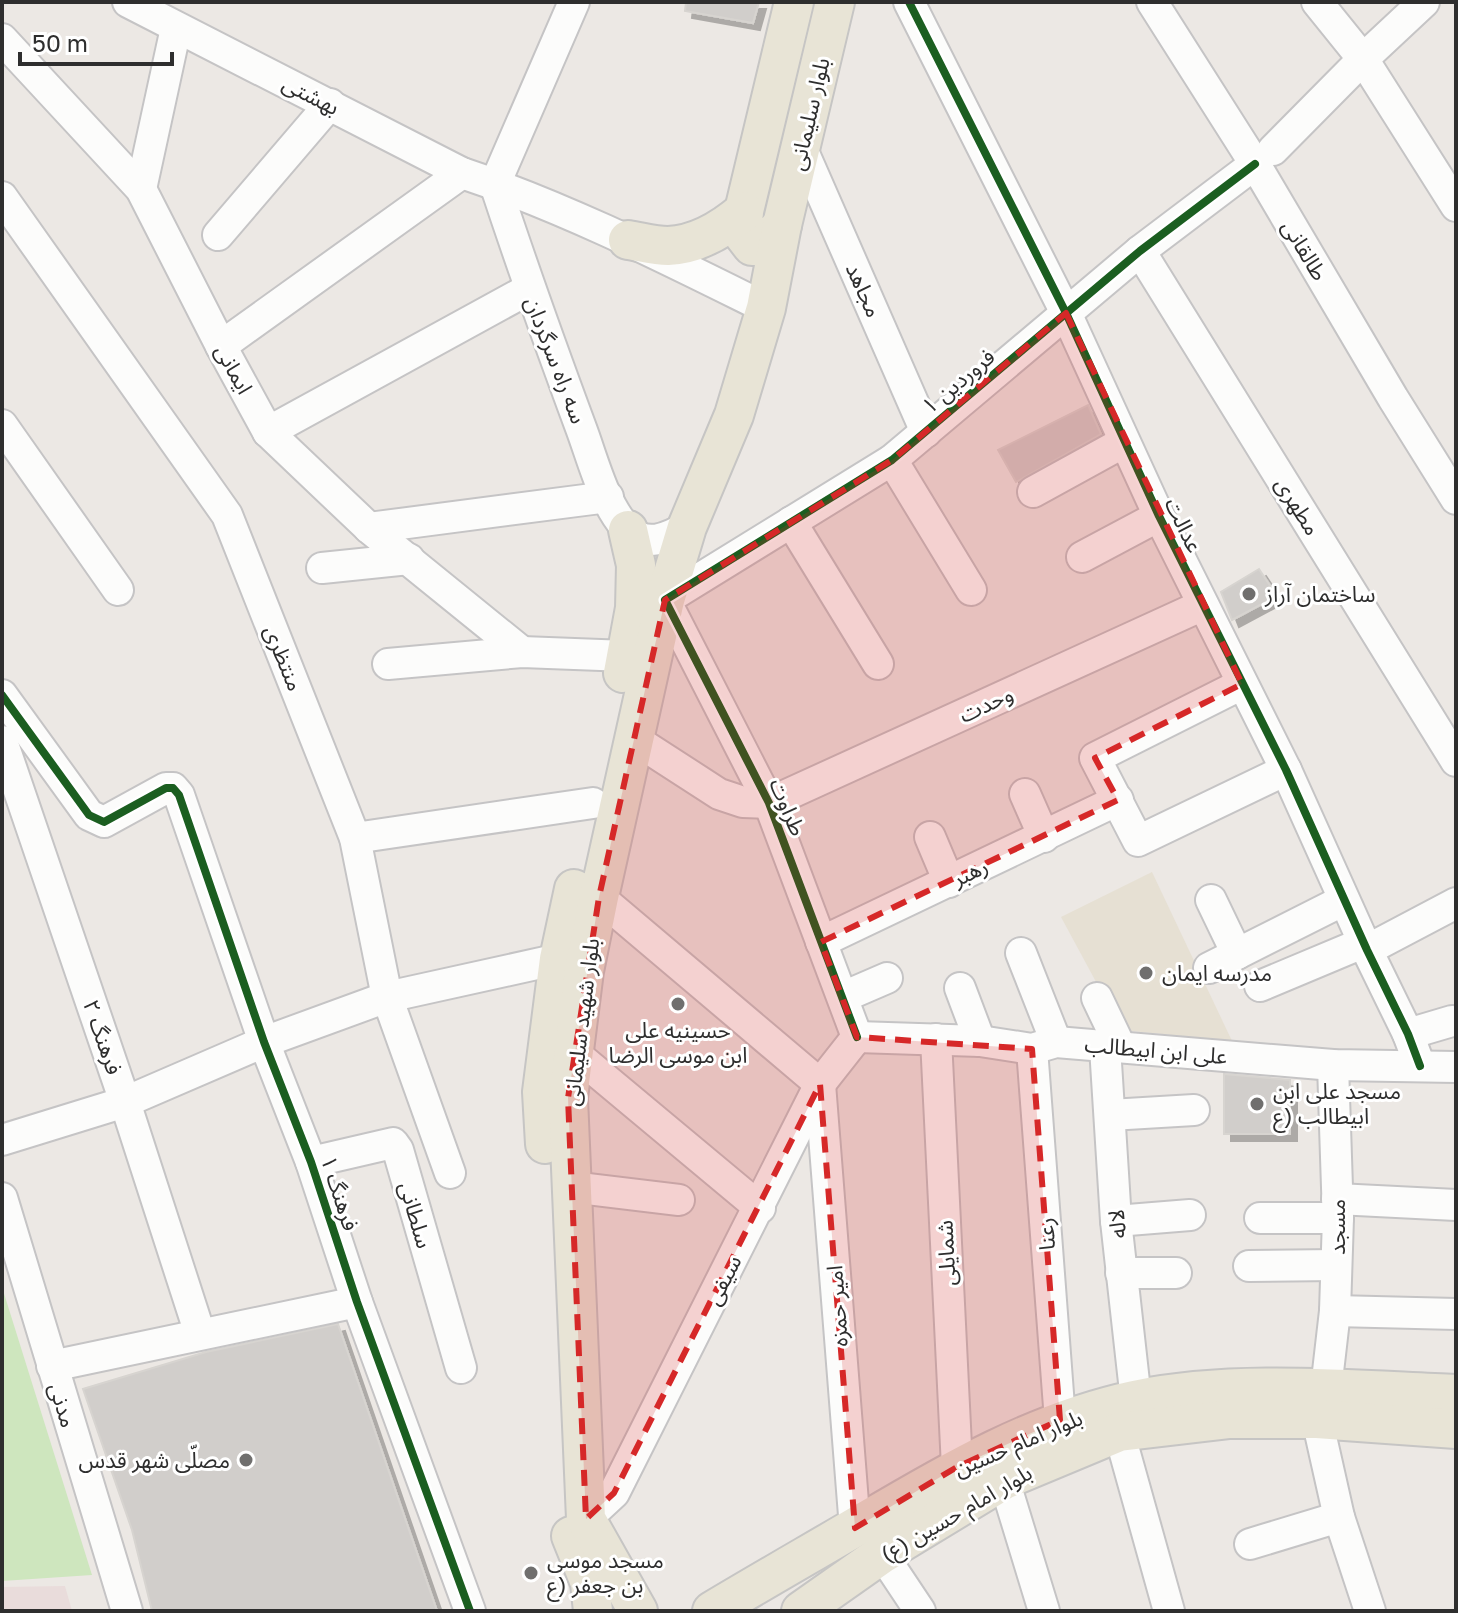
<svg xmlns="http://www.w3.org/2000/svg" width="1458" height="1613" font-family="'Golos Text','Noto Sans Arabic',sans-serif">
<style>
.education{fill:#e6e0d3}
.medical{fill:#e9dcdb}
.green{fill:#cee6be}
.building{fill:#d1cecb;stroke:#d7d4d0;stroke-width:2;filter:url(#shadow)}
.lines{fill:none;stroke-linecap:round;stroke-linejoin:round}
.minor-casing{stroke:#c5c4c5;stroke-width:34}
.major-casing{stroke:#c6c5c4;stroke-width:42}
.minor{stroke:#fcfcfb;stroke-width:30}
.major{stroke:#e8e4d6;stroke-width:38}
.cycleway-casing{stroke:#fff;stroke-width:13}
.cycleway{stroke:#1b5e20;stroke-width:8}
.marked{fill:#d62828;fill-opacity:0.2;stroke:#d62828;stroke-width:6;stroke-dasharray:16 10;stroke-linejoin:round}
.poi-dot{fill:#706f6e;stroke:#fff;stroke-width:3}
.labels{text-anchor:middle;stroke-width:6;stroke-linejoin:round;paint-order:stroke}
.street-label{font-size:22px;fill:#2e2e2e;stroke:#fff}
.poi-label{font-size:22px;fill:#2e2e2e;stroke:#fff;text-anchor:start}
</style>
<defs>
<filter id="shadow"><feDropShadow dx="7" dy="7" stdDeviation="0" flood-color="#0004"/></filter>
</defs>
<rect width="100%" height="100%" fill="#ece8e4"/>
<polygon class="education" points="1152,872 1232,1041 1122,1030 1061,917"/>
<polygon class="medical" points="65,1586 72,1611 2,1611 2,1587"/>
<polygon class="green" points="2,1287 92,1575 2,1581"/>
<g class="building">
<polygon points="686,2 759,2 753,23 685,11"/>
<polygon points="1088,405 1101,434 1016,482 998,450"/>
<polygon points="1259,569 1277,596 1232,620 1221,592"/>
<polygon points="1224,1074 1290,1080 1290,1134 1224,1134"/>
<polygon points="338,1324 437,1611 152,1611 132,1530 83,1389 206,1352"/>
</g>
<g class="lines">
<defs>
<g id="minor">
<path d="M 128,2 L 462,173 C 567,208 667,259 766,308"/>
<polyline points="909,2 1066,313 1159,516 1286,770 1367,950 1408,1034 1420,1066"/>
<polyline points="1152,2 1255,164 1393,398 1456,499"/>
<polyline points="1317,2 1363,59 1456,206"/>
<polyline points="2,39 141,189 221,346 268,432 369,528 522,652"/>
<polyline points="802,149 926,432"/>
<polyline points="1273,150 1363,59 1424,2"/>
<path d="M 495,184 C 522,266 551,347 581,428 C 593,460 603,502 626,528 C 645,549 668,538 687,527"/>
<polyline points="495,184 574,2"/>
<polyline points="141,189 176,28"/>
<polyline points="2,197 227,515 355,838 387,997 450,1173"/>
<polyline points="218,235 330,104"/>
<polyline points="1140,251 1456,761"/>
<polyline points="221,346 462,173"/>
<polyline points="2,425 118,590"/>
<polyline points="268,432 529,289"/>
<polyline points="892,460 971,590"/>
<polyline points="1033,492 1124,442"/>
<polyline points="791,522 878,664"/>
<polyline points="369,528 608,497"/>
<polyline points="1082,557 1159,516"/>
<polyline points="322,568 409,559"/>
<polyline points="388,664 522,652 627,656"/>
<polyline points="1242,684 1095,758 1138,841 1286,770"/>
<polyline points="2,695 89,815 104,822 166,788 173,788 179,795 264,1042 311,1162 357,1302 470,1611"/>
<polyline points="634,739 719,794 743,802 769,803 1203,605"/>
<polyline points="2,741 125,1102 200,1334"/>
<polyline points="1025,794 1044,837"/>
<polyline points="930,837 949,882"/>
<polyline points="355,838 593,803"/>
<polyline points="599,897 820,1084 855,1528"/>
<polyline points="1211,900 1237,954"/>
<polyline points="821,942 1118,800"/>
<polyline points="1367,950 1456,903"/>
<polyline points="1021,953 1056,1042"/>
<polyline points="1209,968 1344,900"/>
<polyline points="1260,986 1365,942"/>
<polyline points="960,988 980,1041"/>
<polyline points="843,997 887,978"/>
<polyline points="1097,998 1120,1046"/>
<polyline points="1408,1034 1452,1021"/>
<polyline points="857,1037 769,803 665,600 892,460 1140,251 1255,164"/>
<polyline points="857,1037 980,1041 1032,1049 1056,1042 1333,1065 1456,1067"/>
<polyline points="936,1039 957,1467"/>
<polyline points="1105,1047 1116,1221 1136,1400"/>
<polyline points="1032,1049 1060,1420"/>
<polyline points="573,1052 760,1208"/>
<polyline points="1110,1115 1194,1110"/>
<polyline points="2,1140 125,1102 264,1042 387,997 559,959"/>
<polyline points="311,1162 393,1143 398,1150 461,1368"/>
<polyline points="571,1187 679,1200"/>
<polyline points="2,1198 127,1611"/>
<polyline points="1337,1199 1456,1205"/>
<polyline points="1260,1218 1338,1218"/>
<polyline points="1116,1221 1190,1215"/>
<polyline points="1249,1266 1336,1265"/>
<polyline points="1121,1273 1176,1273"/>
<polyline points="1335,1311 1456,1314"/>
<polyline points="52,1366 357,1302"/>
<polyline points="1326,1389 1335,1311 1338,1218 1333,1065"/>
<polyline points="1317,1419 1339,1517 1370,1611"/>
<polyline points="1119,1432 1169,1611"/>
<polyline points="1004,1480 1044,1611"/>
<polyline points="586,1519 614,1493 820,1084 857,1037"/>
<polyline points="1250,1544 1339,1517"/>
<polyline points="882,1554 920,1611"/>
</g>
<g id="major">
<polyline points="782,225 763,246 752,246 742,233 744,211 794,2"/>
<path d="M 628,240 C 641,242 655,246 668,246 C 696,245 723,229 744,211"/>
<polyline points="623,673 635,608 636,565 628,530"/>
<polyline points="545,1144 542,1092 559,959 574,889"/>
<polyline points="571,1536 590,1583 593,1611"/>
<polyline points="638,1611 586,1519 568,1098 584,971 599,897 665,600 687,527 734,415 766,308 782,225 835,2"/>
<path d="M 712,1611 C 762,1581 813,1552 864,1522 C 950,1471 1036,1421 1134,1400 C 1235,1379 1353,1390 1456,1394"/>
<polyline points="801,1611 882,1554 1004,1480 1119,1432 1230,1419 1317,1419 1456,1429"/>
</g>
</defs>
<use href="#minor" class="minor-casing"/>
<use href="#major" class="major-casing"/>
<use href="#minor" class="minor"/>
<use href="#major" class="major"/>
<defs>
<g id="cycleway">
<polyline points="909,2 1066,313 1159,516 1286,770 1367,950 1408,1034 1420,1066"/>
<polyline points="2,695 89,815 104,822 166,788 173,788 179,795 264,1042 311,1162 357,1302 470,1611"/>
<polyline points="857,1037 769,803 665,600 892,460 1140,251 1255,164"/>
</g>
</defs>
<use href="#cycleway" class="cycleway-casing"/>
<use href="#cycleway" class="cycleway"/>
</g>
<path class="marked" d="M 1066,313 L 1242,684 L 1095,758 L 1118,800 L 821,942 L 857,1037 L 1032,1049 L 1060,1420 L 957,1467 L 855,1528 L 820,1084 L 614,1493 L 586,1519 L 568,1098 L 599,897 L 665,600 L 892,460 Z"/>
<g class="poi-dot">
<circle cx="1249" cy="594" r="8"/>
<circle cx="1146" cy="973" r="8"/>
<circle cx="678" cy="1004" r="8"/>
<circle cx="1257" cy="1104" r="8"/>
<circle cx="246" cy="1460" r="8"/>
<circle cx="531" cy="1573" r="8"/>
</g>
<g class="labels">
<g class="street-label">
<text transform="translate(311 95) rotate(27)" y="8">بهشتی</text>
<text transform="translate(809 114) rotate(-77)" y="8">بلوار سلیمانی</text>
<text transform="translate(1305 250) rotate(59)" y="8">طالقانی</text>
<text transform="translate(864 290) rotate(66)" y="8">مجاهد</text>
<text transform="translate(556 360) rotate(69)" y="8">سه راه سرگردان</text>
<text transform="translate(234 369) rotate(61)" y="8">ایمانی</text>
<text transform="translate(958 381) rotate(-40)" y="8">فروردین ۱</text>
<text transform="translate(1298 506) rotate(58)" y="8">مطهری</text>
<text transform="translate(1184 525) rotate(64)" y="8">عدالت</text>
<text transform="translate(284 658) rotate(68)" y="8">منتظری</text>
<text transform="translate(986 704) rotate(-25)" y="8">وحدت</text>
<text transform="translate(788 807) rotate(67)" y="8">طراوت</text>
<text transform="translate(970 872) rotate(-25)" y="8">رهبر</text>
<text transform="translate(581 1022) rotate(-83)" y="8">بلوار شهید سلیمانی</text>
<text transform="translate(103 1037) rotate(71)" y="8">فرهنگ ۲</text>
<text transform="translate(1156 1050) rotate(5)" y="8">علی ابن ابیطالب</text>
<text transform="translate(340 1193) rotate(72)" y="8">فرهنگ ۱</text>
<text transform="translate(416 1215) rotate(74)" y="8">سلطانی</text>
<text transform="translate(1117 1224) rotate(-95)" y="8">لاله</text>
<text transform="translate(1337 1227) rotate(-90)" y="8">مسجد</text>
<text transform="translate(1046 1234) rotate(-94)" y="8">رعنا</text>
<text transform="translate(946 1253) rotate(-93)" y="8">شمایلی</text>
<text transform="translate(723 1280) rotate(-63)" y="8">سیفی</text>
<text transform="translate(837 1306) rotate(-94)" y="8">امیر حمزه</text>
<text transform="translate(63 1405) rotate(73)" y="8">مدنی</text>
<text transform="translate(1018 1443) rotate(-23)" y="8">بلوار امام حسین</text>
<text transform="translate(956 1513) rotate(-30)" y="8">بلوار امام حسین (ع)</text>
</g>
<g class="poi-label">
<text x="1265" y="602">ساختمان آراز</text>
<text x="1162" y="981">مدرسه ایمان</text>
<text x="678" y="1038" text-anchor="middle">حسینیه علی<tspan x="678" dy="25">ابن موسی الرضا</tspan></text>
<text x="1273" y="1099">مسجد علی ابن<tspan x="1273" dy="25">ابیطالب (ع</tspan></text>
<text x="230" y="1468" text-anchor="end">مصلّی شهر قدس</text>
<text x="547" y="1568">مسجد موسی<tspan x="547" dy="25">بن جعفر (ع</tspan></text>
</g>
</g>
<rect width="1458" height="1613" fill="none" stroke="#2e2e2e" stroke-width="8"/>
<path d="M20 52v12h152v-12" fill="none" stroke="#2e2e2e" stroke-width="4"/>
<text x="32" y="52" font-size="24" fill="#2e2e2e" stroke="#ffffff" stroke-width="6" paint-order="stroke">50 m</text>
</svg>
